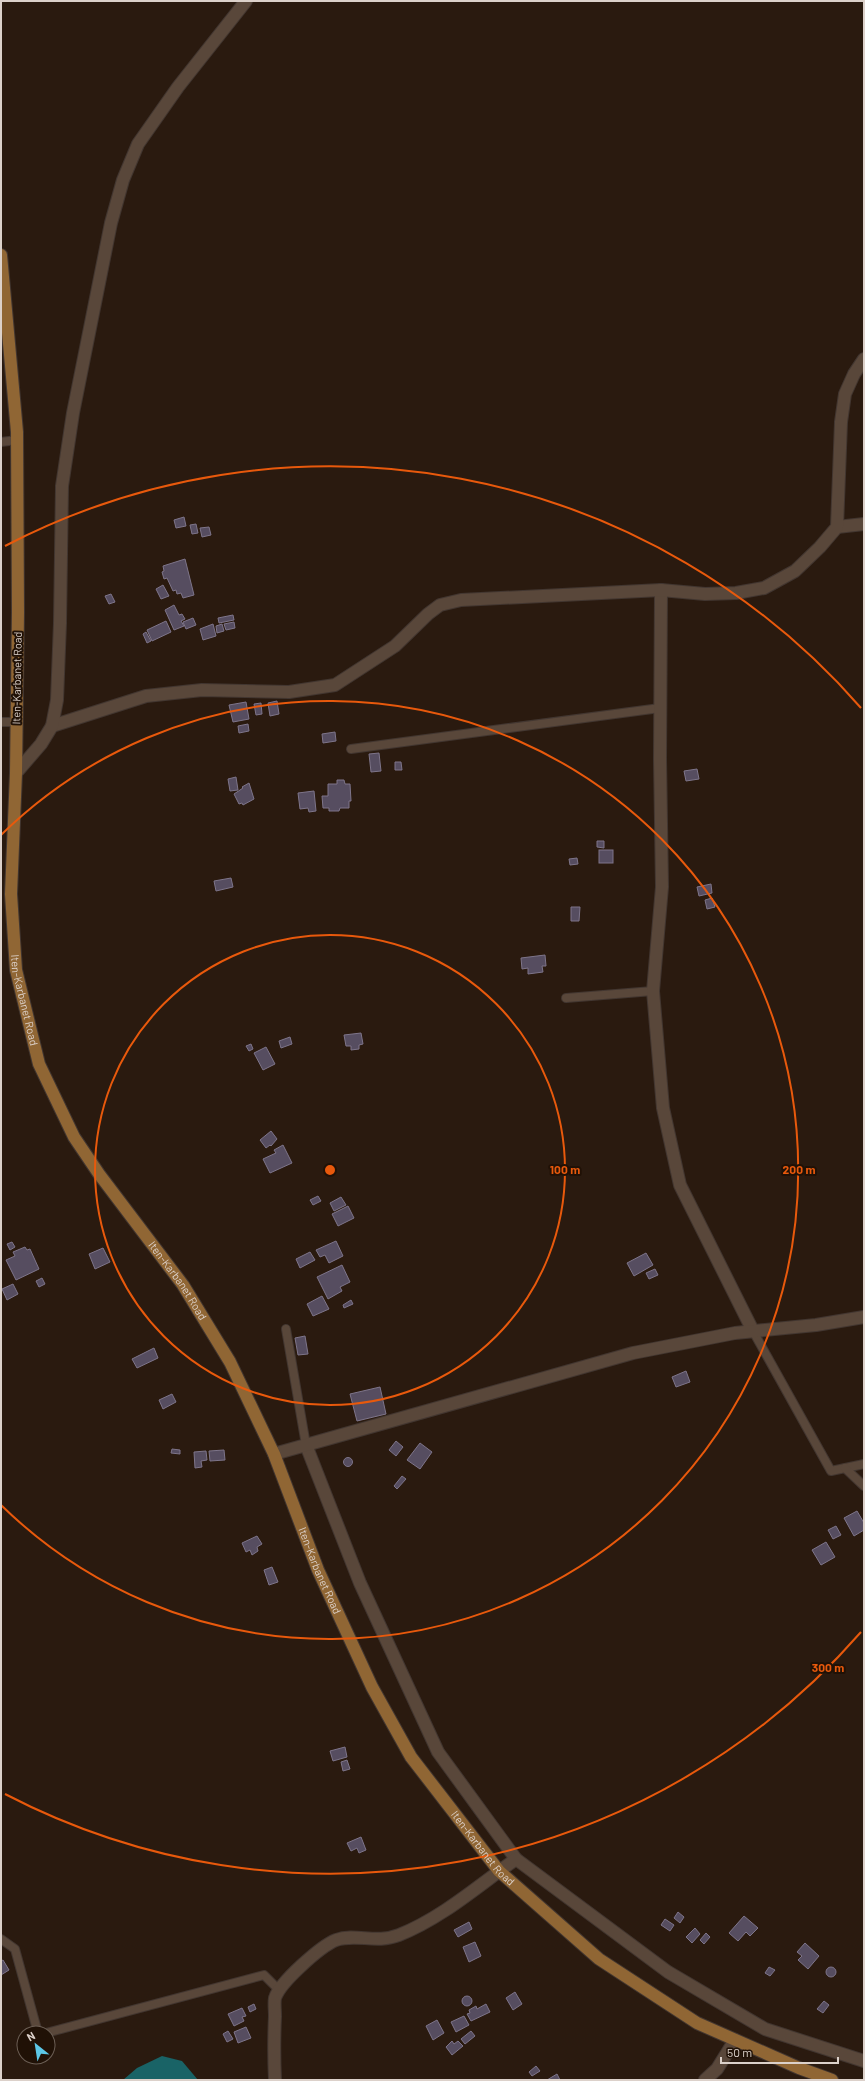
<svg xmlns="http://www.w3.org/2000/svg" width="865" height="2081" font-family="Barlow,sans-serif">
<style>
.water{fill:#196366}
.building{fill:#564d60;stroke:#7e758a}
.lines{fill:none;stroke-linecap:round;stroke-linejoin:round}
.service-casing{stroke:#423630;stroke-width:10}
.minor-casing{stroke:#423630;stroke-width:14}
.primary-casing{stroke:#423630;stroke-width:14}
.service{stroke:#59473a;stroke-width:8}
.minor{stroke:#59473a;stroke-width:12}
.primary{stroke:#906634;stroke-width:12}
.ring{fill:none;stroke:#e8590c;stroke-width:2}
.labels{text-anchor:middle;stroke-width:4;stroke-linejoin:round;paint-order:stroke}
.street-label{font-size:11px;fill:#dcd1ca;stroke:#201106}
.centre{fill:#e8590c;stroke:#201106;stroke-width:2}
.ring-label{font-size:12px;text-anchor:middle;font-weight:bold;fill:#e8590c;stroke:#201106;stroke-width:4;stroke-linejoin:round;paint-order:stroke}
</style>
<rect width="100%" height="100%" fill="#2a1a0f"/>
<polygon class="water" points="162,2056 182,2061 198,2080 123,2080 137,2068"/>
<g class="building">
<polygon points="184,517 186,526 176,528 174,520"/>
<polygon points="196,524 198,533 192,534 190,525"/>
<polygon points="209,527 211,535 202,537 200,528"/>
<polygon points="185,559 194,595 183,598 181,593 177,594 176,590 173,591 167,578 164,579 162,572 164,571 163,566"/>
<polygon points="163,585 169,596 161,599 156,589"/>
<polygon points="111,594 115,602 109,604 105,596"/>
<polygon points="174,605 179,615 182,614 185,619 181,621 184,626 174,630 165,610"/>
<polygon points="233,615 234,620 219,623 218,618"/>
<polygon points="193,618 196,625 186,629 183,622"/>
<polygon points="166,621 171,632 152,641 147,630"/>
<polygon points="234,622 235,628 226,630 224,624"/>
<polygon points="213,624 216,636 203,640 200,629"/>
<polygon points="222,624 224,631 217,633 216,626"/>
<polygon points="146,632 151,641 147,643 143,634"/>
<polygon points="277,701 279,714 270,716 268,703"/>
<polygon points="246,702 249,719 233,722 229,705"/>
<polygon points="261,703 262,714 256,715 254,704"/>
<polygon points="248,724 249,731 239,733 238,726"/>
<polygon points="335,732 336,741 323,743 322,734"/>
<polygon points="379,753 381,771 371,772 369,754"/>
<polygon points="395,762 401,762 402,770 395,770"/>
<polygon points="697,769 699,779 686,781 684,771"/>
<polygon points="236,777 238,790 230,791 228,779"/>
<polygon points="337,780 344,780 345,784 350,784 351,801 349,801 349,808 340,808 339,811 329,811 329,808 323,808 322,796 328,796 328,784 337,784"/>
<polygon points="249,783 254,799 243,805 242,803 239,804 234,794 243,788 242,787"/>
<polygon points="314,791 316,811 309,812 308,808 300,809 298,793"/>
<polygon points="597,841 604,841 604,848 597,847"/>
<rect x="599" y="850" width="14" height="13"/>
<polygon points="577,858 578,864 570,865 569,859"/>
<polygon points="231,878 233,887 216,891 214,881"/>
<polygon points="711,884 712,893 699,896 697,887"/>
<polygon points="712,898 715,907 707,909 705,900"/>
<polygon points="571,907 580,907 579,921 571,921"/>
<polygon points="545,955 546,966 542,966 543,972 528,974 528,968 522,969 521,958"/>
<polygon points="361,1033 363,1044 359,1045 359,1049 351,1050 351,1046 346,1046 344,1035"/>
<polygon points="290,1037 292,1044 281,1048 279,1041"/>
<polygon points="251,1044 253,1049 249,1051 246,1046"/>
<polygon points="266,1047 275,1064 263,1070 254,1053"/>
<polygon points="271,1131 277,1139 271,1146 270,1145 266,1148 260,1140"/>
<polygon points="283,1145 292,1163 270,1173 263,1159 276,1153 274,1150"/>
<polygon points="318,1196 321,1201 313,1205 310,1200"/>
<polygon points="341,1197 346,1205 334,1211 330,1203"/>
<polygon points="348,1206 354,1218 338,1226 332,1214"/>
<polygon points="336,1241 343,1256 329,1263 325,1255 320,1257 316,1250"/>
<polygon points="12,1242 15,1247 10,1250 7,1244"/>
<polygon points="25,1247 27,1250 30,1249 39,1269 16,1280 6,1260 15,1256 13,1252"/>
<polygon points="103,1248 110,1262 95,1269 89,1254"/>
<polygon points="310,1252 315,1260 300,1268 296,1259"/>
<polygon points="646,1253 653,1265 634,1276 627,1263"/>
<polygon points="342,1265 350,1282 340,1287 342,1291 328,1299 317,1277"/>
<polygon points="655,1269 658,1275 649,1279 646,1273"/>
<polygon points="42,1278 45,1284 39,1287 36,1281"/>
<polygon points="13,1284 18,1294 7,1300 2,1289"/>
<polygon points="322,1296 329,1309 313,1316 307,1304"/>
<polygon points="351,1300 353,1304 344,1308 343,1305"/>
<polygon points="305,1336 308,1354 298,1355 295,1338"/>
<polygon points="154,1348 158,1358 137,1368 132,1359"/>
<polygon points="686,1371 690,1382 676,1387 672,1377"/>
<polygon points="380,1387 386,1414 357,1421 350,1394"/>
<polygon points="172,1394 176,1402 163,1409 159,1400"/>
<polygon points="396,1441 403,1447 396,1456 389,1450"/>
<polygon points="420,1443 432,1452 420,1469 407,1460"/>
<polygon points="172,1449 180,1450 180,1454 171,1453"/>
<polygon points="224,1450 225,1460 210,1461 209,1451"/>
<polygon points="206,1451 207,1460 201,1461 202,1467 195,1468 194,1452"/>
<circle cx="348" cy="1462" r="4.5"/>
<polygon points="402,1476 406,1479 397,1489 394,1486"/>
<polygon points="857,1511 864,1523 864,1530 854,1536 844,1518"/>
<polygon points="836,1526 841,1535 833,1539 828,1530"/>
<polygon points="257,1536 262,1544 257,1547 258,1551 252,1555 250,1550 246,1552 242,1543"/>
<polygon points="826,1542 835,1557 821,1565 812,1550"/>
<polygon points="272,1567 278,1582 269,1585 264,1570"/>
<polygon points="345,1747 347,1757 333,1761 330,1751"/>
<polygon points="347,1760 350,1769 343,1771 341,1762"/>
<polygon points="361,1837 366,1850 359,1853 357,1848 351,1851 347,1843"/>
<polygon points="678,1912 684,1917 680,1923 674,1918"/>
<polygon points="744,1916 758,1928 750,1936 746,1932 738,1941 729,1933"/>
<polygon points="665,1919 674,1925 670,1931 661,1925"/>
<polygon points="469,1922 472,1929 458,1937 454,1930"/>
<polygon points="695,1928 700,1934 692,1943 686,1937"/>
<polygon points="706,1933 710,1937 704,1944 700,1940"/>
<polygon points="475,1942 481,1956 469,1962 463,1947"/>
<polygon points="805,1943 819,1956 808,1969 798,1960 802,1956 797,1952"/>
<polygon points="3,1960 9,1970 1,1975 1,1961"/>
<circle cx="831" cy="1972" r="5"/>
<polygon points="769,1967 775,1970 770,1976 765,1973"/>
<polygon points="515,1992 522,2004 513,2010 506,1998"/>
<circle cx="467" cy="2001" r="5"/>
<polygon points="824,2001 829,2005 823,2013 817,2009"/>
<polygon points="254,2004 256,2009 250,2012 248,2007"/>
<polygon points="486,2004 490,2012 471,2021 467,2014 470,2013 469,2010 476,2006 477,2009"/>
<polygon points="242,2008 246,2016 242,2017 244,2021 234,2026 228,2014"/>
<polygon points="464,2016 469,2025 456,2032 451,2022"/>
<polygon points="437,2020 444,2033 433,2040 426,2026"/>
<polygon points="246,2027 251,2038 238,2043 234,2032"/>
<polygon points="228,2031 233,2039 227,2042 223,2034"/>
<polygon points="471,2031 475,2036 465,2044 461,2039"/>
<polygon points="452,2041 454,2044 458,2041 463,2046 452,2055 446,2047"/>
<polygon points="536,2066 540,2071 532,2076 529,2072"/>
<polygon points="557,2074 560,2080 547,2080"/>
</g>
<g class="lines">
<defs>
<g id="service">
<polyline points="1,442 17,440"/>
<polyline points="1,722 17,722"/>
<polyline points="351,749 660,708"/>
<polyline points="566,998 653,991"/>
<polyline points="286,1329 306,1445"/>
<polyline points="753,1331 831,1471 864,1464"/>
<polyline points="845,1468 864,1486"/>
<polyline points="1,1939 15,1949 38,2033"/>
<polyline points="46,2033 264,1975 280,1991"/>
</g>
<g id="minor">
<polyline points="837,527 864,524"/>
<polyline points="661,590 660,759 662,887 653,991 663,1108 680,1185 753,1331"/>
<polyline points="52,726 146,696 202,690 289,692 335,685 395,646 428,614 440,605 461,600 661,590 705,594 736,593 764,588 795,571 820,547 837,527 841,422 845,394 854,374 864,359"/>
<polyline points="16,773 41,744 52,726 57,700 60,623 62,486 73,413 111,223 123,180 138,144 178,87 246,1"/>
<polyline points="306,1445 360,1583 438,1752 516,1859"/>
<polyline points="274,1454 633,1353 735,1333 816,1325 864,1317"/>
<path d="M 275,2080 C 274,2059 274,2038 275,2016 C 275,2010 274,2003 275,1998 C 280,1982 321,1946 336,1940 C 356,1933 376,1944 399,1935 C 442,1918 479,1885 516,1859 L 668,1972 L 765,2029 L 864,2061"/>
<polyline points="705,2080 717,2069 735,2040"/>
</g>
<g id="primary">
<path id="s1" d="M 1,255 L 17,432 L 18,612 L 16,773 L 11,894 L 16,970 L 39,1064 L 74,1137 L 99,1174 L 183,1285 L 230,1362 L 274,1454 L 318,1570 L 372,1687 L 411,1757 L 499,1871 L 599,1959 L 697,2023 L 799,2068 L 832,2080"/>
</g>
</defs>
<use href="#service" class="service-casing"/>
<use href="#minor" class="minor-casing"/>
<use href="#primary" class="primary-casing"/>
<use href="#service" class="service"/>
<use href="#minor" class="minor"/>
<use href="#primary" class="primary"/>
</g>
<g class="ring">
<circle cx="330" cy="1170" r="235"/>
<path d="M1 835A469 469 0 1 1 1 1505"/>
<path d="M861 1632A704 704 0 0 1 5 1794M5 546A704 704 0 0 1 861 708"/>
</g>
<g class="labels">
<g class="street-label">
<text transform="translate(17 678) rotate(-89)" y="4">Iten-Karbanet Road</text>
<text dy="4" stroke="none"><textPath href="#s1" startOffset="747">Iten-Karbanet Road</textPath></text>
<text dy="4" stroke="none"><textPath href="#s1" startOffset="1071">Iten-Karbanet Road</textPath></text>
<text dy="4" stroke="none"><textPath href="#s1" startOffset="1395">Iten-Karbanet Road</textPath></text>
<text dy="4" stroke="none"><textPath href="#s1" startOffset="1719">Iten-Karbanet Road</textPath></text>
</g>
</g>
<circle cx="330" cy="1170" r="6" class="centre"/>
<g class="ring-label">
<text x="565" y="1174">100 m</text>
<text x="799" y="1174">200 m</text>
<text x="828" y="1672">300 m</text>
</g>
<rect width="865" height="2081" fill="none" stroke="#dcd1ca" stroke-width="4"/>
<g transform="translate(36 2045) rotate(330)"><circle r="19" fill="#201106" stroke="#6b5e54"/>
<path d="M0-3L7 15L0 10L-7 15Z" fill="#5cc7e7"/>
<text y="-6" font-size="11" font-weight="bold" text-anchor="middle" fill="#dcd1ca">N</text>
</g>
<path d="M721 2057v6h117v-6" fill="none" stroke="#dcd1ca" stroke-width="2"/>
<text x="727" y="2057" font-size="12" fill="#dcd1ca" stroke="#201106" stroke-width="3" paint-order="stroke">50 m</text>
</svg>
